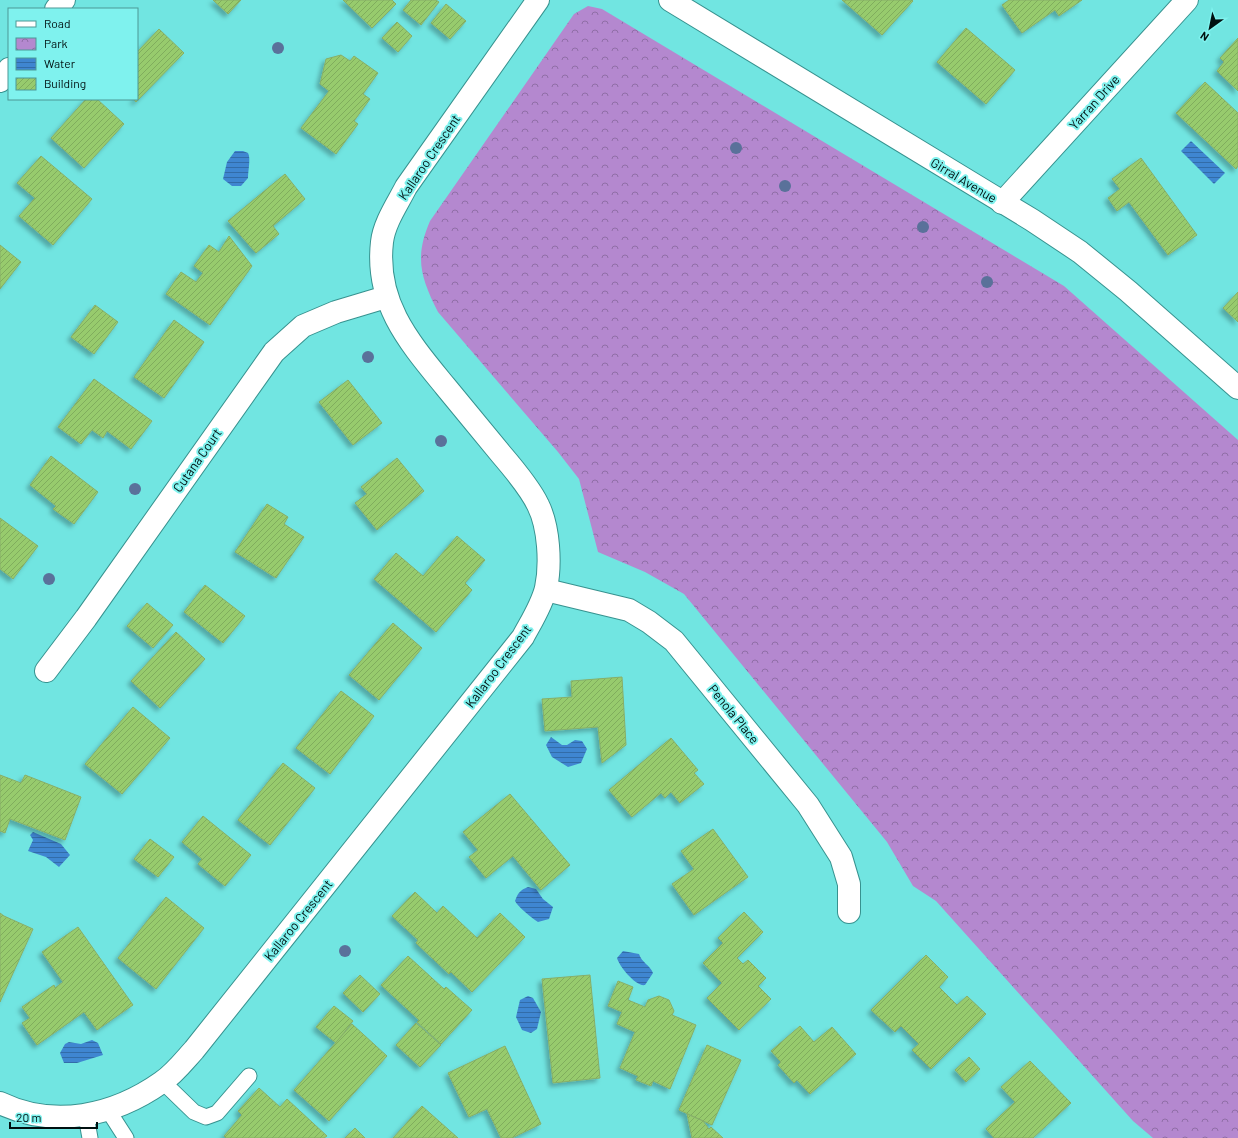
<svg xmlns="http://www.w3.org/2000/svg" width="1238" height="1138" font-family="Barlow,sans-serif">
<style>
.park{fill:url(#park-crowns)}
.water{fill:url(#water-rules)}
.building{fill:url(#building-hatch);stroke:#87ae68;filter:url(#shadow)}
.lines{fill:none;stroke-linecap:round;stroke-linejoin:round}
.lane-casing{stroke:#37928f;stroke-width:17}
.street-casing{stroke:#37928f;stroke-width:24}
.lane{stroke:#fff;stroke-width:15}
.street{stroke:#fff;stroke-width:22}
.tree{fill:#5a719a}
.labels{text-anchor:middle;stroke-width:4;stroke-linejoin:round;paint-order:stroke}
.street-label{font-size:13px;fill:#001010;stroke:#7ff2ee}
</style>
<defs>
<pattern id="park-crowns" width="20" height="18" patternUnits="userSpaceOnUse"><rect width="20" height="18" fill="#b488cf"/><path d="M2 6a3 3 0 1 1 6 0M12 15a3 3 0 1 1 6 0" fill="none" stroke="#906ea7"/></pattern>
<pattern id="water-rules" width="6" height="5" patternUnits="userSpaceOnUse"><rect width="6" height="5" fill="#3f86d1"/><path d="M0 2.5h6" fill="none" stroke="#326ca8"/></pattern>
<pattern id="building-hatch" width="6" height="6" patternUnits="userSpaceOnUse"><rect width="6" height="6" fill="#97cb6d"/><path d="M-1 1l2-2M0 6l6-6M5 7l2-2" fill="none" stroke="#80ad5d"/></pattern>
<filter id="shadow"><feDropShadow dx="-3.5" dy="3.5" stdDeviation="2" flood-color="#0004"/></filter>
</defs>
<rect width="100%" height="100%" fill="#71e5e1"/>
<path class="park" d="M 588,6 L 602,9 L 1064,286 L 1238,440 L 1238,1138 L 1153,1138 L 1133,1121 L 936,901 L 913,886 L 887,842 L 684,594 L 645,572 L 598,552 L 579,479 L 558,452 L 438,312 C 421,278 414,258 430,221 L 574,14 Z"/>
<g class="water">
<polygon points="1191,141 1225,173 1214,184 1181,151"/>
<path d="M 235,151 L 243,151 L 248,153 C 251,158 248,171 248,178 L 241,186 L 232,186 L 223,179 L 227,162 Z"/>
<polygon points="551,737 562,745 567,745 575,740 582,741 587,749 581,763 568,767 552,757 546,745"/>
<polygon points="33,832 61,844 70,855 59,867 46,857 28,851 33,840 30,835"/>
<path d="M 528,887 L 536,889 L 543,899 L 553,907 L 549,919 L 538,922 C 532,918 518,907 515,901 C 518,893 520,890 528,887 Z"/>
<path d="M 623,951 L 639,954 C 642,963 650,965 653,973 L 645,985 C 636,987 619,966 617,958 Z"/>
<polygon points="528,996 533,998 541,1012 537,1029 531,1033 522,1030 516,1017 520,1000"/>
<polygon points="92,1040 98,1043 103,1055 77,1063 64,1063 60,1053 65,1044 69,1042 81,1044"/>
</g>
<g class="building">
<polygon points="213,0 241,0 228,14"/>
<polygon points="343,0 392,0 396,4 372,28"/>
<polygon points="411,0 436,0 439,2 421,25 403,10"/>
<polygon points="842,0 912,0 913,1 882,35"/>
<polygon points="1009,0 1082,0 1059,16 1055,10 1022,33 1002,5"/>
<polygon points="446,4 466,21 450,39 431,23"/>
<polygon points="397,22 412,36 398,52 382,38"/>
<polygon points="966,28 1015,70 986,104 937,62"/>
<polygon points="159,29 184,53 136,102 133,99 137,99 137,52"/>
<polygon points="1238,38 1238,91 1217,71 1224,62 1220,58"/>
<polygon points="341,55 350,61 354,56 378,73 363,94 370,99 354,121 358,124 336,154 301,128 329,91 320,84 326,59"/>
<polygon points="1205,82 1238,113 1238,166 1236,169 1176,113"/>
<polygon points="86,99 97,99 124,124 84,168 51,138"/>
<polygon points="41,156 92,199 53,245 19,216 35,198 17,183"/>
<polygon points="1141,158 1197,235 1168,255 1129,202 1117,211 1108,198 1120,189 1112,179"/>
<polygon points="285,174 305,199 273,226 279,234 256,253 228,221"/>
<polygon points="229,236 252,266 210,325 166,294 181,272 196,282 203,273 194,266 209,245 219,252"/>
<polygon points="0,245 21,262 0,289"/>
<polygon points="1238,292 1238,322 1223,308"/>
<polygon points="95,305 118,322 94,354 71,337"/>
<polygon points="174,320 204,342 164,398 134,377"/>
<polygon points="94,379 152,421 131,449 107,431 103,438 92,430 81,444 58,427"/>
<polygon points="348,380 382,423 353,445 319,402"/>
<polygon points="51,456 98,492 74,524 53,509 56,506 30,485"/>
<polygon points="397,458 424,491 377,530 355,503 367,494 361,487"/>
<polygon points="267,504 288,517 284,524 304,537 276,578 235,552"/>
<polygon points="0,518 38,546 13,579 0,569"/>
<polygon points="457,536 485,560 465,583 472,590 436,632 374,579 396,553 423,576"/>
<polygon points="205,585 245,616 223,643 184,612"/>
<polygon points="147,603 173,625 153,648 127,626"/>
<polygon points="393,623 422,648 379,700 349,675"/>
<polygon points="176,632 205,659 160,708 131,681"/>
<polygon points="622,677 626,745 602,763 598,727 545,731 542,699 572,697 571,681"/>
<polygon points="341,691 374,716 330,774 296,748"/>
<polygon points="133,707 170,738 122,794 85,764"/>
<polygon points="671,738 698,770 694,773 704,784 680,803 671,792 665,798 661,793 632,817 609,790"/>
<polygon points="283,763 315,788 270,845 238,820"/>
<polygon points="0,775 21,783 25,775 81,797 65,840 10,819 5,833 0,831"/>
<polygon points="510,794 570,865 541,890 513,856 486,878 469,857 478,850 463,832"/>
<polygon points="203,816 251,855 225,886 198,864 202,859 182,842"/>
<polygon points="713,829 748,877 694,915 672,884 694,869 681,851"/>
<polygon points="150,839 174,857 158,877 134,859"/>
<polygon points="415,892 437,913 443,906 477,938 500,913 525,937 472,992 451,972 449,974 416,943 418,940 392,916"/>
<polygon points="166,897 204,928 156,989 118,958"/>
<polygon points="744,912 763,932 737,958 743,964 748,960 766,978 758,986 771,999 739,1030 707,998 722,983 703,963 723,943 718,938"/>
<polygon points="0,913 4,916 33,929 0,1002"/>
<polygon points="78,927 133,1005 97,1030 84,1012 37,1045 22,1023 30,1018 22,1007 54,985 55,988 63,982 42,952"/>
<polygon points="926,955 948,977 939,987 957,1005 967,996 986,1014 931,1069 912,1050 919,1044 901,1026 895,1032 871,1010"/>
<polygon points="408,956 444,989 446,987 472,1010 441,1044 417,1022 419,1020 381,985"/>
<polygon points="360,975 380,994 363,1012 343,993"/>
<polygon points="590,975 600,1078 553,1083 542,979"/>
<polygon points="618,981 633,987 628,1000 645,1007 648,1000 659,996 669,1000 674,1011 672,1015 696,1025 670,1089 653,1081 651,1086 636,1080 638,1076 620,1068 635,1032 617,1024 622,1012 608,1006"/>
<polygon points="334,1006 353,1021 336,1043 316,1027"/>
<polygon points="416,1023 441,1045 420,1067 396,1045"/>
<polygon points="352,1024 387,1056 329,1121 294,1090"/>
<polygon points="800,1026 814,1042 832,1027 856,1054 810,1094 797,1080 794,1083 778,1065 781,1062 771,1051"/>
<polygon points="707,1045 741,1060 712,1125 679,1110"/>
<polygon points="505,1046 541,1124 512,1138 501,1138 487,1109 469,1117 448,1073"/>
<polygon points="969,1057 980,1069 966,1082 955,1070"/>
<polygon points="1030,1061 1071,1103 1033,1138 994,1138 986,1129 1015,1102 1001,1087"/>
<polygon points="259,1088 280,1107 287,1099 327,1136 324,1138 226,1138 224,1136 242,1115 238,1111"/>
<polygon points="422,1106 458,1138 393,1138"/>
<polygon points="687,1114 703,1121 709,1129 711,1127 723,1138 692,1138"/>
<polygon points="355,1128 365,1138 345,1138"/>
</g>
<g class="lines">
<defs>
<g id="lane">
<polyline points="163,1082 194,1112 206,1117 217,1113 249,1076"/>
<polyline points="108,1110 126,1138"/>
<polyline points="86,1116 90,1138"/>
</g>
<g id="street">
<polyline points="670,0 1032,220 1080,252 1128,291 1238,388"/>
<polyline points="56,9 64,0"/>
<polyline points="0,81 9,69"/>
<polyline points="1002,203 1187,0"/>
<polyline points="546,590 629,610 649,622 674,641 808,805 841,857 849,884 849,912"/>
<polyline points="46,671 86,618 274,352 303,326 336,312 386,297"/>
<path d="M 0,1103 C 54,1129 114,1116 162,1082 C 174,1074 184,1061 194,1050 L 523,637 C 531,622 542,605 546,588 C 551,564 549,527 538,505 C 530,488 513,468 501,454 C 482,431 464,409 445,386 C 409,342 375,303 382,242 C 384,223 398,203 406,187 L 538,0"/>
</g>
</defs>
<use href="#lane" class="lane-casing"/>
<use href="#street" class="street-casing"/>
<use href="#lane" class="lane"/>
<use href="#street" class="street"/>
</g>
<g class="tree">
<circle cx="278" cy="48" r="6"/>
<circle cx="736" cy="148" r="6"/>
<circle cx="785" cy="186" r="6"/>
<circle cx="923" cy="227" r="6"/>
<circle cx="987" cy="282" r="6"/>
<circle cx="368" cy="357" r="6"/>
<circle cx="441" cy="441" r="6"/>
<circle cx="135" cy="489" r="6"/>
<circle cx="49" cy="579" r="6"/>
<circle cx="345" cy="951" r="6"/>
</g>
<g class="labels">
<g class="street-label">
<text transform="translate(1094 102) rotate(-48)" y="5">Yarran Drive</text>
<text transform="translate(429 157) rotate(-56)" y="5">Kallaroo Crescent</text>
<text transform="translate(964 180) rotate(31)" y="5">Girral Avenue</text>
<text transform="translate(197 460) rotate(-55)" y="5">Cutana Court</text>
<text transform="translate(498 666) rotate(-53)" y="5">Kallaroo Crescent</text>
<text transform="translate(734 714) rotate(51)" y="5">Penola Place</text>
<text transform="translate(298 920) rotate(-51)" y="5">Kallaroo Crescent</text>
</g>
</g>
<rect x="8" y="8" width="130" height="92" fill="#7ff2ee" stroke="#4c9895"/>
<rect x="16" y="21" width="20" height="6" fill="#ffffff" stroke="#4c9895"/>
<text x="44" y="28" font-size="12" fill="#001010">Road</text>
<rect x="16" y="38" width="20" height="12" fill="url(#park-crowns)" stroke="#4c9895"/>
<text x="44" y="48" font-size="12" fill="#001010">Park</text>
<rect x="16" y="58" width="20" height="12" fill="url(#water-rules)" stroke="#4c9895"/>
<text x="44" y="68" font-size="12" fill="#001010">Water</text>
<rect x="16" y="78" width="20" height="12" fill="url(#building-hatch)" stroke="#4c9895"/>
<text x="44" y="88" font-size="12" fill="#001010">Building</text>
<g transform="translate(1210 28) rotate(213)" stroke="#7ff2ee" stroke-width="3" paint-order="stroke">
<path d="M0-3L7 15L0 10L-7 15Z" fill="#001010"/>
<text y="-6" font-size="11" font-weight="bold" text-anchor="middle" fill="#001010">N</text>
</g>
<path d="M10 1122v6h87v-6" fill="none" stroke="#001010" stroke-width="2"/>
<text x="16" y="1122" font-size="12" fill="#001010" stroke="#7ff2ee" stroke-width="3" paint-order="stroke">20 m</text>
</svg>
